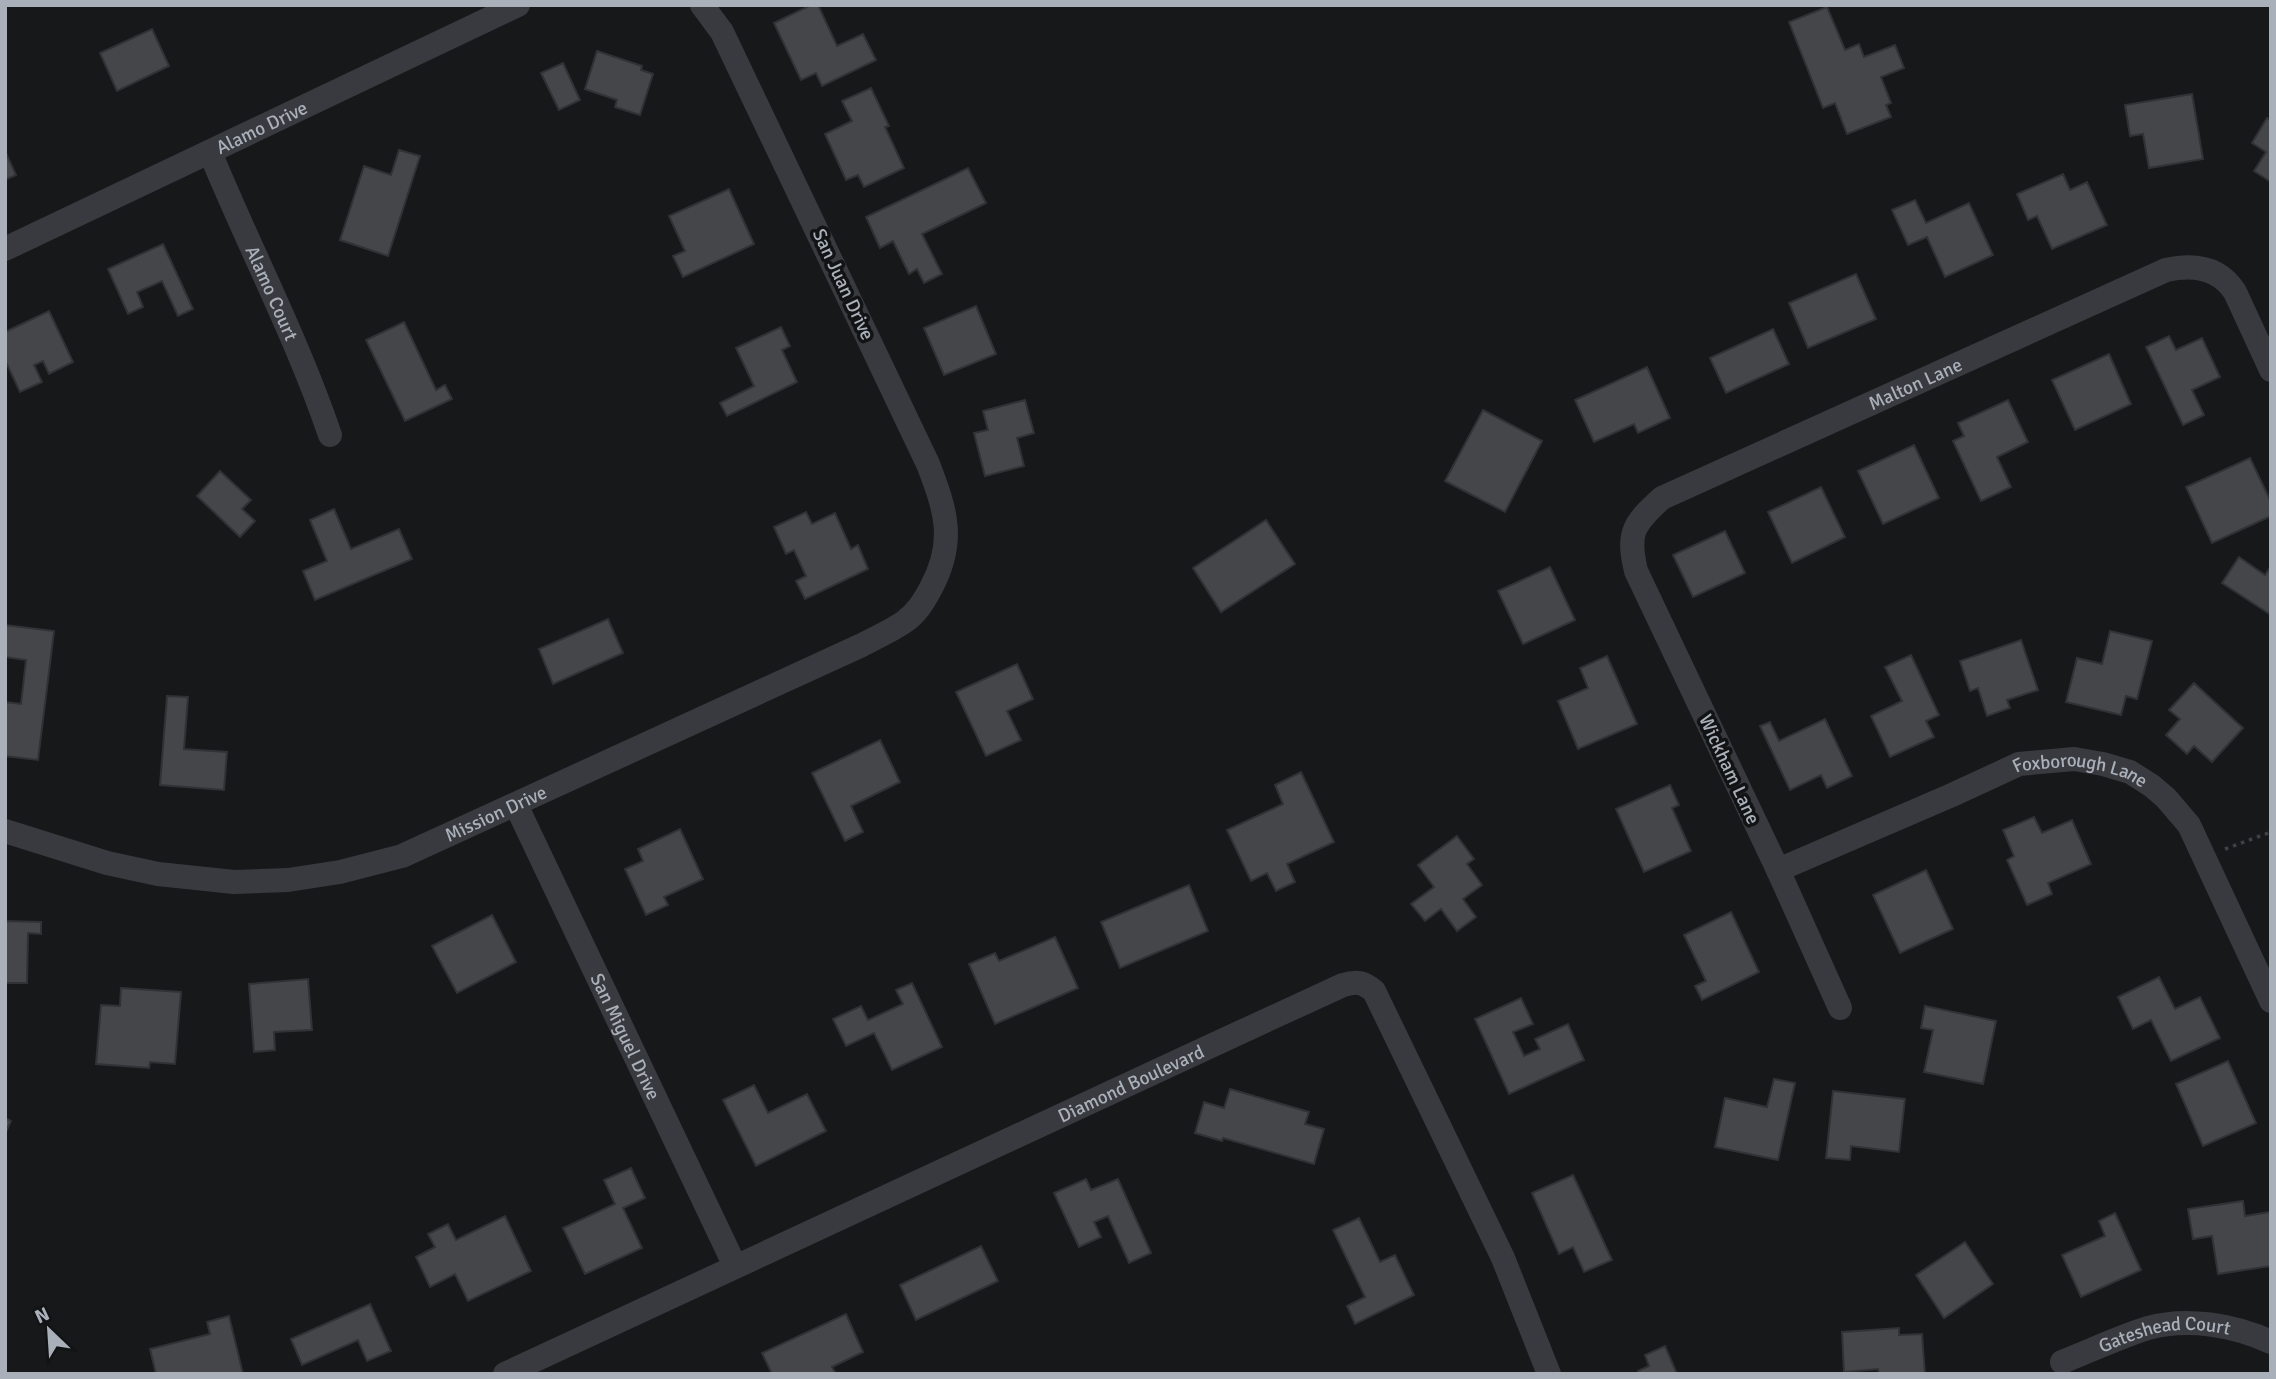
<svg xmlns="http://www.w3.org/2000/svg" width="2276" height="1379" font-family="Signika,sans-serif">
<style>
.building{fill:#444649;stroke:#313235;stroke-width:2}
.lines{fill:none;stroke-linecap:round;stroke-linejoin:round}
.path{stroke:#3e4146;stroke-width:3.5;stroke-dasharray:3.5 5;stroke-linecap:butt}
.minor{stroke:#383a3f;stroke-width:24}
.labels{text-anchor:middle;stroke-width:7;stroke-linejoin:round;paint-order:stroke}
.street-label{font-size:19px;fill:#aab0b9;stroke:#121315}
</style>
<rect width="100%" height="100%" fill="#17181a"/>
<g class="building">
<polygon points="811,5 818,5 837,46 863,34 876,60 822,86 816,73 801,80 774,23"/>
<polygon points="1827,7 1845,50 1859,44 1864,57 1895,45 1904,68 1881,77 1891,103 1886,105 1891,117 1847,134 1835,103 1823,108 1789,22"/>
<polygon points="152,29 169,66 117,91 100,53"/>
<polygon points="597,51 642,66 641,70 653,74 640,115 615,107 617,100 585,89"/>
<polygon points="563,63 580,100 559,110 541,73"/>
<polygon points="871,88 889,126 885,127 904,168 864,187 858,175 846,180 825,134 852,121 842,101"/>
<polygon points="2192,94 2203,159 2149,168 2143,134 2130,136 2125,105"/>
<polygon points="2267,118 2271,120 2271,182 2254,171 2266,152 2252,143"/>
<polygon points="399,150 420,156 388,256 340,240 364,166 391,175"/>
<polygon points="5,151 16,175 5,180"/>
<polygon points="968,168 986,203 922,234 942,274 924,283 917,269 909,274 893,241 880,248 866,217"/>
<polygon points="2063,174 2070,190 2087,182 2107,225 2052,249 2037,216 2028,220 2017,194"/>
<polygon points="729,189 754,244 683,277 673,256 685,251 669,216"/>
<polygon points="1915,200 1926,223 1969,203 1993,255 1945,277 1927,237 1908,245 1892,210"/>
<polygon points="163,244 193,309 178,316 162,281 137,292 143,307 128,314 108,269"/>
<polygon points="1856,274 1876,319 1808,348 1789,303"/>
<polygon points="976,306 996,354 944,375 924,328"/>
<polygon points="49,311 73,362 49,374 43,361 34,365 42,382 20,392 5,360 5,332"/>
<polygon points="404,322 436,390 445,385 452,399 405,421 366,340"/>
<polygon points="781,327 790,346 782,350 797,382 727,416 720,403 754,386 736,348"/>
<polygon points="1773,329 1789,364 1726,393 1710,358"/>
<polygon points="2169,336 2176,350 2202,338 2220,377 2192,390 2204,415 2183,425 2146,347"/>
<polygon points="2109,354 2131,404 2075,430 2052,380"/>
<polygon points="1647,367 1670,418 1638,433 1634,424 1594,442 1575,400"/>
<polygon points="1025,400 1034,433 1017,438 1024,466 985,476 974,433 988,430 983,411"/>
<polygon points="2008,400 2028,442 1997,457 2011,487 1981,501 1953,441 1964,436 1958,423"/>
<polygon points="1483,410 1542,441 1505,512 1445,481"/>
<polygon points="1914,445 1939,498 1883,524 1858,471"/>
<polygon points="2250,458 2271,502 2271,516 2212,543 2186,487"/>
<polygon points="220,471 251,500 242,509 255,521 240,537 197,496"/>
<polygon points="1821,487 1845,537 1792,563 1768,512"/>
<polygon points="334,509 351,549 399,529 412,559 315,600 303,571 327,561 310,520"/>
<polygon points="806,512 812,524 835,513 851,549 858,545 868,569 805,599 796,581 806,576 794,550 786,554 774,527"/>
<polygon points="1266,520 1295,564 1221,612 1193,568"/>
<polygon points="1725,531 1745,573 1693,597 1673,555"/>
<polygon points="2239,557 2265,575 2271,566 2271,615 2222,583"/>
<polygon points="1550,567 1575,620 1523,644 1498,591"/>
<polygon points="608,619 623,653 553,684 539,649"/>
<polygon points="5,625 54,631 38,760 5,756 5,702 21,704 26,660 5,657"/>
<polygon points="2110,631 2152,641 2137,699 2126,696 2121,715 2066,702 2077,658 2102,664"/>
<polygon points="2021,640 2038,690 2007,700 2010,708 1987,716 1978,688 1970,691 1960,661"/>
<polygon points="1911,655 1939,715 1926,721 1934,737 1890,757 1871,716 1902,701 1885,667"/>
<polygon points="1607,656 1637,724 1578,749 1558,701 1588,688 1580,668"/>
<polygon points="1017,664 1033,699 1007,711 1021,740 986,756 956,692"/>
<polygon points="2194,683 2243,728 2212,762 2194,746 2187,754 2166,735 2180,719 2169,710"/>
<polygon points="167,696 188,697 184,749 227,752 224,790 160,785"/>
<polygon points="1825,719 1852,776 1827,788 1821,775 1790,790 1760,726 1770,722 1779,741"/>
<polygon points="880,740 900,782 851,806 863,832 845,841 812,773"/>
<polygon points="1301,772 1334,842 1287,864 1295,882 1276,891 1267,873 1251,881 1227,830 1283,804 1275,785"/>
<polygon points="1670,785 1679,805 1672,808 1691,851 1644,872 1616,809"/>
<polygon points="2034,817 2042,833 2072,820 2091,864 2048,883 2052,894 2027,905 2007,860 2014,856 2003,830"/>
<polygon points="680,829 703,879 664,897 668,905 646,915 625,869 643,861 638,849"/>
<polygon points="1457,836 1474,859 1467,864 1482,885 1463,899 1476,917 1457,931 1441,909 1425,921 1411,904 1434,887 1418,865"/>
<polygon points="1926,870 1953,929 1900,953 1873,895"/>
<polygon points="1189,885 1208,931 1120,968 1101,922"/>
<polygon points="1731,912 1759,972 1702,1000 1695,986 1706,981 1684,935"/>
<polygon points="492,915 516,962 457,993 432,946"/>
<polygon points="5,921 41,922 41,934 28,933 27,983 5,983"/>
<polygon points="1055,937 1078,988 995,1024 969,964 995,953 999,961"/>
<polygon points="2159,977 2175,1009 2200,997 2220,1038 2171,1061 2151,1020 2133,1029 2118,997"/>
<polygon points="308,979 312,1030 274,1032 275,1050 254,1052 249,984"/>
<polygon points="912,983 942,1047 892,1070 874,1033 846,1046 833,1019 861,1006 868,1020 903,1004 896,990"/>
<polygon points="121,988 181,992 175,1064 150,1062 149,1068 96,1064 101,1005 120,1006"/>
<polygon points="1521,998 1533,1024 1513,1032 1524,1056 1540,1049 1535,1039 1568,1024 1584,1060 1509,1094 1475,1019"/>
<polygon points="1925,1006 1996,1021 1983,1084 1924,1072 1933,1030 1921,1028"/>
<polygon points="2228,1061 2256,1123 2203,1146 2176,1084"/>
<polygon points="1774,1079 1795,1083 1778,1160 1715,1147 1725,1098 1767,1107"/>
<polygon points="754,1085 768,1113 807,1094 826,1131 756,1166 723,1100"/>
<polygon points="1230,1089 1309,1112 1305,1124 1324,1129 1314,1164 1223,1138 1222,1141 1195,1133 1204,1102 1224,1108"/>
<polygon points="1833,1091 1905,1099 1899,1152 1851,1146 1850,1160 1826,1158"/>
<polygon points="5,1118 11,1121 5,1134"/>
<polygon points="631,1168 645,1198 623,1208 642,1248 585,1274 563,1228 615,1204 604,1180"/>
<polygon points="1573,1175 1612,1260 1584,1272 1573,1247 1559,1254 1532,1193"/>
<polygon points="1086,1179 1091,1190 1118,1179 1151,1253 1129,1263 1108,1216 1094,1222 1101,1237 1079,1247 1054,1193"/>
<polygon points="2243,1201 2245,1216 2270,1212 2271,1266 2218,1274 2212,1236 2193,1239 2188,1209"/>
<polygon points="2115,1213 2141,1270 2081,1297 2062,1255 2105,1236 2099,1221"/>
<polygon points="505,1216 531,1271 468,1301 455,1274 430,1287 416,1257 435,1247 428,1234 448,1224 456,1240"/>
<polygon points="1359,1218 1380,1262 1395,1255 1414,1295 1355,1324 1347,1306 1365,1297 1333,1230"/>
<polygon points="1965,1242 1993,1284 1944,1318 1916,1275"/>
<polygon points="981,1246 998,1281 916,1320 900,1285"/>
<polygon points="370,1304 391,1351 367,1361 358,1340 302,1365 291,1339"/>
<polygon points="846,1314 863,1352 832,1367 836,1374 772,1374 762,1353"/>
<polygon points="229,1316 243,1374 156,1374 150,1349 210,1334 207,1322"/>
<polygon points="1899,1328 1899,1335 1922,1334 1925,1374 1879,1374 1878,1369 1844,1372 1842,1332"/>
<polygon points="1665,1346 1677,1374 1639,1374 1638,1371 1649,1366 1645,1355"/>
</g>
<g class="lines">
<polyline class="path" points="2225,849 2271,832"/>
<g class="minor">
<path id="s1" d="M 210,152 C 249,247 297,338 330,435"/>
<path id="s2" d="M 5,249 L 518,5"/>
<path id="s3" d="M 516,805 L 735,1266"/>
<path id="s4" d="M 5,831 L 107,863 L 158,874 L 234,882 L 288,880 L 340,872 L 402,856 L 862,645 C 875,638 891,631 904,622 C 917,613 924,601 931,588 C 956,541 946,511 928,464 L 722,32 L 702,5"/>
<path id="s5" d="M 1778,870 L 1952,795 L 2019,764 L 2074,759 L 2103,764 L 2130,772 L 2152,786 L 2166,798 L 2189,825 L 2271,1001"/>
<path id="s6" d="M 1840,1008 L 1778,870 L 1636,571 C 1627,533 1633,524 1662,498 L 2166,270 C 2193,264 2219,267 2235,292 L 2271,370"/>
<path id="s7" d="M 2062,1362 C 2090,1351 2119,1337 2148,1328 C 2187,1317 2234,1325 2271,1342"/>
<path id="s8" d="M 505,1374 L 1228,1038 L 1343,985 C 1357,981 1363,982 1374,991 L 1503,1258 L 1549,1374"/>
</g>
</g>
<g class="labels">
<g class="street-label">
<text dy="7" stroke="none"><textPath href="#s2" startOffset="284">Alamo Drive</textPath></text>
<text transform="translate(844 284) rotate(65)" y="7">San Juan Drive</text>
<text dy="7" stroke="none"><textPath href="#s1" startOffset="154">Alamo Court</textPath></text>
<text dy="7" stroke="none"><textPath href="#s6" startOffset="844">Malton Lane</textPath></text>
<text transform="translate(1730 769) rotate(65)" y="7">Wickham Lane</text>
<text dy="7" stroke="none"><textPath href="#s5" startOffset="326">Foxborough Lane</textPath></text>
<text dy="7" stroke="none"><textPath href="#s4" startOffset="509">Mission Drive</textPath></text>
<text dy="7" stroke="none"><textPath href="#s3" startOffset="256">San Miguel Drive</textPath></text>
<text dy="7" stroke="none"><textPath href="#s8" startOffset="690">Diamond Boulevard</textPath></text>
<text dy="7" stroke="none"><textPath href="#s7" startOffset="108">Gateshead Court</textPath></text>
</g>
</g>
<rect width="2276" height="1379" fill="none" stroke="#aab0b9" stroke-width="14"/>
<g transform="translate(49 1330) rotate(335)" stroke="#121315" stroke-width="5" paint-order="stroke">
<path d="M0-5L12 26L0 18L-12 26Z" fill="#aab0b9"/>
<text y="-10" font-size="19" font-weight="bold" text-anchor="middle" fill="#aab0b9">N</text>
</g>
</svg>
